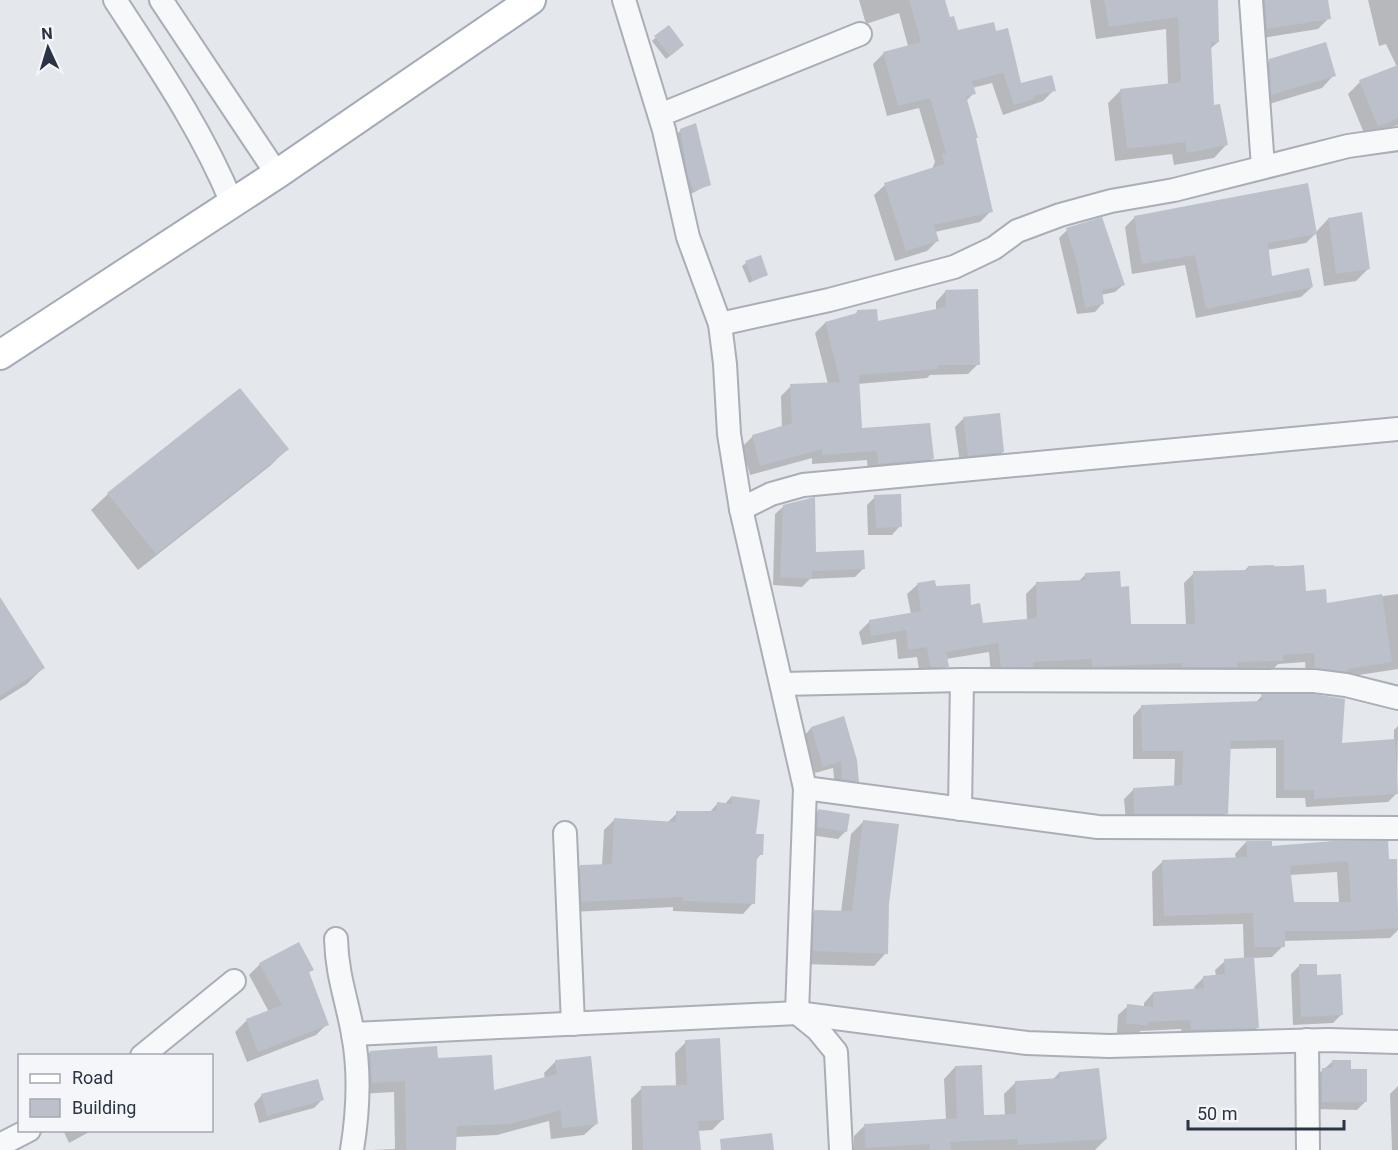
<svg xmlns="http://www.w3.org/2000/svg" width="1398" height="1150" font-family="Roboto,sans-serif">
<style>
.shadow{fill:#0003;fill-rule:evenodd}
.building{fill:#bbc0ca;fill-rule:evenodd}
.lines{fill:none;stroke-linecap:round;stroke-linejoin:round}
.minor-casing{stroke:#a9aeb7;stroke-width:26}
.major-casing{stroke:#a3abb8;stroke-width:32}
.minor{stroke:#f7f8fa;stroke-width:22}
.major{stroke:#fff;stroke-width:28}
</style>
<rect width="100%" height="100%" fill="#e4e7ec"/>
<g class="shadow">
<polygon points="859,0 943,0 949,19 957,32 1020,85 1054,90 1043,101 1003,115 992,83 972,88 974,93 966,101 991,211 980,222 935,232 938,240 927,251 895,261 874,195 885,185 932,169 935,162 919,108 887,116 873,64 884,53 908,46 899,13 866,24"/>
<polygon points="1090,0 1217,0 1218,42 1210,49 1212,107 1226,145 1214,158 1174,165 1172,154 1115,161 1108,103 1121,90 1168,85 1166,29 1096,39"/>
<polygon points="1247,0 1327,0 1329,18 1318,29 1256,39"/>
<polygon points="1368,0 1398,0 1398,125 1366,138 1348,94 1360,82 1397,67 1386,44 1379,46"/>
<polygon points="655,38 679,49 666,59 652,41"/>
<polygon points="1270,60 1334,75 1322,88 1259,107 1257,73"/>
<polygon points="681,130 709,184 691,194 685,181 677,134"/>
<polygon points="1135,217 1316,232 1328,219 1369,268 1356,281 1324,286 1316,233 1306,243 1267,250 1271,278 1312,287 1301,297 1196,318 1185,265 1132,274 1125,227"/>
<polygon points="1067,230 1123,285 1115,292 1101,295 1102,304 1095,312 1077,314 1059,238"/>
<polygon points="746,263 766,275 749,283 742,266"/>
<polygon points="946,291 978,364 968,374 930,375 927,378 858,384 861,429 932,459 922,469 868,474 867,460 812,464 812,458 750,475 742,447 753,436 782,428 781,396 791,386 828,384 815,333 825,323 853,316 857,312 876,323 936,311 936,302"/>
<polygon points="963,419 1003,452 995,460 960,463 955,427"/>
<polygon points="287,449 270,466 138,570 91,510 108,494"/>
<polygon points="875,497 900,526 892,535 868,535 867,505"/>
<polygon points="784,506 815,554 863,569 855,577 810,579 802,587 773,585 775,514"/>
<polygon points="1302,566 1304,593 1325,604 1398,594 1398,669 1339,678 1306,677 1305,662 1278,664 1272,670 1083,676 1083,668 1027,671 991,676 989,652 946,659 947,666 937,676 920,676 917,657 898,659 896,639 862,645 859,632 869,622 911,614 907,594 917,585 935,587 970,606 982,625 1027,620 1026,594 1036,584 1078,582 1085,575 1119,588 1130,626 1186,625 1184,583 1194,573 1244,571 1248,567"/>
<polygon points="0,611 44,667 27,684 0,701"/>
<polygon points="1262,696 1340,744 1394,741 1394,730 1398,726 1397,793 1388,802 1306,807 1305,798 1276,798 1276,748 1229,749 1226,813 1217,823 1126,822 1124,799 1133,790 1174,787 1175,759 1133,759 1133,716 1142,706 1255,703"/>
<polygon points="843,718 857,781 850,789 835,787 833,768 815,773 804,736 811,728"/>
<polygon points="731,797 755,835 761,854 755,861 753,903 743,914 673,911 673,907 571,912 570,877 580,867 602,866 604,830 615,819 667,823 677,813 709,813 717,804 724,805"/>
<polygon points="818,811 846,831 838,839 810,835 810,819"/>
<polygon points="864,821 887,903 886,953 874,966 801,964 802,924 815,911 841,912 851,834"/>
<path d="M 1246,842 L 1271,848 L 1396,860 L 1398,930 L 1390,938 L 1283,941 L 1283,946 L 1272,957 L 1253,958 L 1257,1028 L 1247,1037 L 1182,1039 L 1181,1029 L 1140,1031 L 1137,1035 L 1117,1033 L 1118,1015 L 1128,1006 L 1144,1007 L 1144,1003 L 1153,993 L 1195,990 L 1194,987 L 1204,977 L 1216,976 L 1215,970 L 1225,961 L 1244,959 L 1243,924 L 1153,926 L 1152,872 L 1163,861 L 1236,859 L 1235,854 ZM 1337,872 L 1339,903 L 1292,904 L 1290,875 Z"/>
<polygon points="260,964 312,969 308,974 327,1024 316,1035 247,1062 235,1032 246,1021 269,1012 249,975"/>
<polygon points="1299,966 1316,977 1341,1015 1333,1023 1293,1025 1291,974"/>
<polygon points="686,1042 723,1119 712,1130 697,1131 700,1150 632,1150 631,1099 642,1088 676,1087 675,1053"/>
<polygon points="370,1052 437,1060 492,1092 545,1079 544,1073 556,1061 596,1124 584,1135 551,1139 549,1121 497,1135 455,1137 455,1150 373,1150 395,1149 394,1092 361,1094 359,1064"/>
<polygon points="1333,1061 1349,1070 1365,1102 1357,1110 1314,1109 1314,1078"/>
<polygon points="955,1067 982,1117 1005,1116 1004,1094 1015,1083 1052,1080 1059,1073 1106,1139 1095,1150 854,1150 854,1136 865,1125 946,1120 944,1079"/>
<polygon points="1398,1086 1398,1150 1392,1150 1390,1094"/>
<polygon points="262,1095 322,1100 314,1108 259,1123 254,1104"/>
<polygon points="63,1130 93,1130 69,1143"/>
</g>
<g class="building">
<polygon points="909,0 945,0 950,17 954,16 958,30 994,22 996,31 1008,28 1021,83 1052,75 1056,91 1033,96 1034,99 1014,105 1003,73 972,81 976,94 966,96 978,138 976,138 993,212 934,225 939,241 906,251 884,183 944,164 942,154 946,153 930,98 898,106 883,52 921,42"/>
<polygon points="1104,0 1218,0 1219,42 1211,42 1214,105 1220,104 1228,145 1187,153 1185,142 1127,149 1120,89 1181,82 1178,17 1109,27"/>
<polygon points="1265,0 1328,0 1331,19 1267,29"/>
<polygon points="669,25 684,45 670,56 654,36"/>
<polygon points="1326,42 1336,76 1271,95 1269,59"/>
<polygon points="1398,65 1398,118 1378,127 1359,80"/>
<polygon points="696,123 711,185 694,191 688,177 680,129"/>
<polygon points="1308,183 1317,234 1268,243 1272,276 1309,268 1313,287 1206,309 1195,255 1142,264 1134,216"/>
<polygon points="1362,212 1370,269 1336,274 1328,218"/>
<polygon points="1102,217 1125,285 1102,290 1104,304 1085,308 1077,263 1066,228"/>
<polygon points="761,255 768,275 753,281 745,261"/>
<polygon points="978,289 980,365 938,365 938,369 859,375 862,428 930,423 934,459 878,464 877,451 822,455 822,449 760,466 752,435 792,423 790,384 840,382 825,322 857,313 857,310 877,309 878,321 946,307 945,290"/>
<polygon points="240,388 289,449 156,554 107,493"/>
<polygon points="1000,413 1004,452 968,456 963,417"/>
<polygon points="901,494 902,527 876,528 874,495"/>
<polygon points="815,497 816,552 864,550 865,569 812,571 812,579 780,577 783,505"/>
<polygon points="1274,565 1274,567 1304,565 1306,591 1326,589 1327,603 1382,594 1392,662 1347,669 1347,672 1315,668 1314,653 1283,655 1283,661 1237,662 1237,667 1182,667 1182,663 1092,667 1092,659 1033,662 1033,667 1001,667 998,643 946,652 949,667 930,667 927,647 908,650 906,630 871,636 869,620 921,611 917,583 935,580 936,586 970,584 971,605 980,603 983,623 1037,618 1036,582 1085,580 1085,573 1120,571 1121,587 1129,586 1131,624 1195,624 1193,571 1248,570 1248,566"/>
<polygon points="0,597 45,668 0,696"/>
<polygon points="1261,694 1313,694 1345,699 1342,743 1395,739 1398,794 1314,799 1314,790 1284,790 1284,740 1231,741 1228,814 1134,814 1133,788 1182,785 1183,751 1142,751 1141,705 1262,701"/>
<polygon points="844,716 857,760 859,782 842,779 841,761 823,767 811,727"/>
<polygon points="731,796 760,800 756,834 764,834 763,855 757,855 755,904 683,901 683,897 581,902 580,865 612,864 614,818 676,822 676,811 716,811 717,802 732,804"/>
<polygon points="818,809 850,814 847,832 817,827"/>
<polygon points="863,820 899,824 889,904 888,954 813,951 814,910 852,911"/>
<path d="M 1246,841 L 1272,841 L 1272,846 L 1334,841 L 1388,841 L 1389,859 L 1397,859 L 1398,928 L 1353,931 L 1285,931 L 1285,947 L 1254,947 L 1253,913 L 1164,916 L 1162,860 L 1247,857 ZM 1348,861 L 1351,902 L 1294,902 L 1290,866 Z"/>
<polygon points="299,942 314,970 309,972 329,1025 258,1052 246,1019 282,1005 259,963"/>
<polygon points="1254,957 1259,1028 1191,1030 1190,1020 1148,1022 1148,1026 1126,1023 1127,1004 1153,1007 1153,992 1204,988 1203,976 1225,974 1224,959"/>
<polygon points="1299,964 1317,964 1317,975 1341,974 1343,1015 1301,1017"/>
<polygon points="720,1038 724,1120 698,1121 701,1150 643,1150 641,1086 687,1085 685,1040"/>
<polygon points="437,1046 438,1058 492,1055 494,1090 557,1074 555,1060 591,1056 598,1124 562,1128 561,1110 510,1124 457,1126 456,1150 406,1150 405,1081 372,1083 370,1051"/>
<polygon points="1332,1060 1351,1060 1351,1069 1367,1069 1367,1102 1322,1102 1322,1068 1332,1068"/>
<polygon points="982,1065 984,1115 1016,1114 1015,1081 1060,1078 1059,1072 1099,1068 1107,1139 1018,1145 1018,1139 950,1142 951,1150 930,1150 930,1144 866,1148 864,1124 957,1118 955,1066"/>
<polygon points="318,1079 324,1100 267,1116 261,1094"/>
<polygon points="772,1133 774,1150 721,1150 720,1139"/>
</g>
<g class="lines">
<defs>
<g id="minor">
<path d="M 115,0 C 158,66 202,130 232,203"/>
<polyline points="161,0 277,174"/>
<polyline points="624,0 664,130 688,237 720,324 725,364 729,434 741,509 805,788 1098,827 1398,828"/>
<polyline points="1251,0 1263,167"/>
<polyline points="660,115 860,34"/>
<polyline points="720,324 829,300 954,267 994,248 1017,231 1060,215 1111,201 1174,190 1348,146 1398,139"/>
<polyline points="741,509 771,494 803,485 1398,429"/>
<polyline points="782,684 962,680 1314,681 1346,685 1398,698"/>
<polyline points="805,788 797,1013 818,1030 836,1052 841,1150"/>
<polyline points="960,809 962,680"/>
<polyline points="565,833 573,1024"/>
<path d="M 336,939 C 337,976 347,1000 353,1034 C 360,1071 358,1113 352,1150"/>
<polyline points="353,1034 797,1013 1027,1043 1109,1046 1328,1040 1398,1042"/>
<polyline points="1307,1040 1308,1150"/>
<polyline points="142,1056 234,981"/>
<polyline points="0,1145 29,1130"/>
</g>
<polyline id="major" points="0,355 277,174 531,0"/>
</defs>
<use href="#minor" class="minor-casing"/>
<use href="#major" class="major-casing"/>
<use href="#minor" class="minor"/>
<use href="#major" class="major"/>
</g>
<rect x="18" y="1054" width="195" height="78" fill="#f4f6f9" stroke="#a4a8b1" stroke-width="1.5"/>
<rect x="30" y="1074" width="30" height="9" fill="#ffffff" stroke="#a4a8b1" stroke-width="1.5"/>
<text x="72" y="1084" font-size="18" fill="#2b3445">Road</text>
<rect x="30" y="1099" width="30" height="18" fill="#bbc0ca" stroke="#a4a8b1" stroke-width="1.5"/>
<text x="72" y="1114" font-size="18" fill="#2b3445">Building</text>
<g transform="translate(48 48) rotate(356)" stroke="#f4f6f9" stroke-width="4.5" paint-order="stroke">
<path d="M0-4.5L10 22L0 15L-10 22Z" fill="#2b3445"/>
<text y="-9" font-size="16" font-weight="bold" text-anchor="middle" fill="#2b3445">N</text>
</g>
<path d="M1188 1120v9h156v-9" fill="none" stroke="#2b3445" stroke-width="3"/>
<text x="1197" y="1120" font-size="18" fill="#2b3445" stroke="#f4f6f9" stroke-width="4.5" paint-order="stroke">50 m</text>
</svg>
